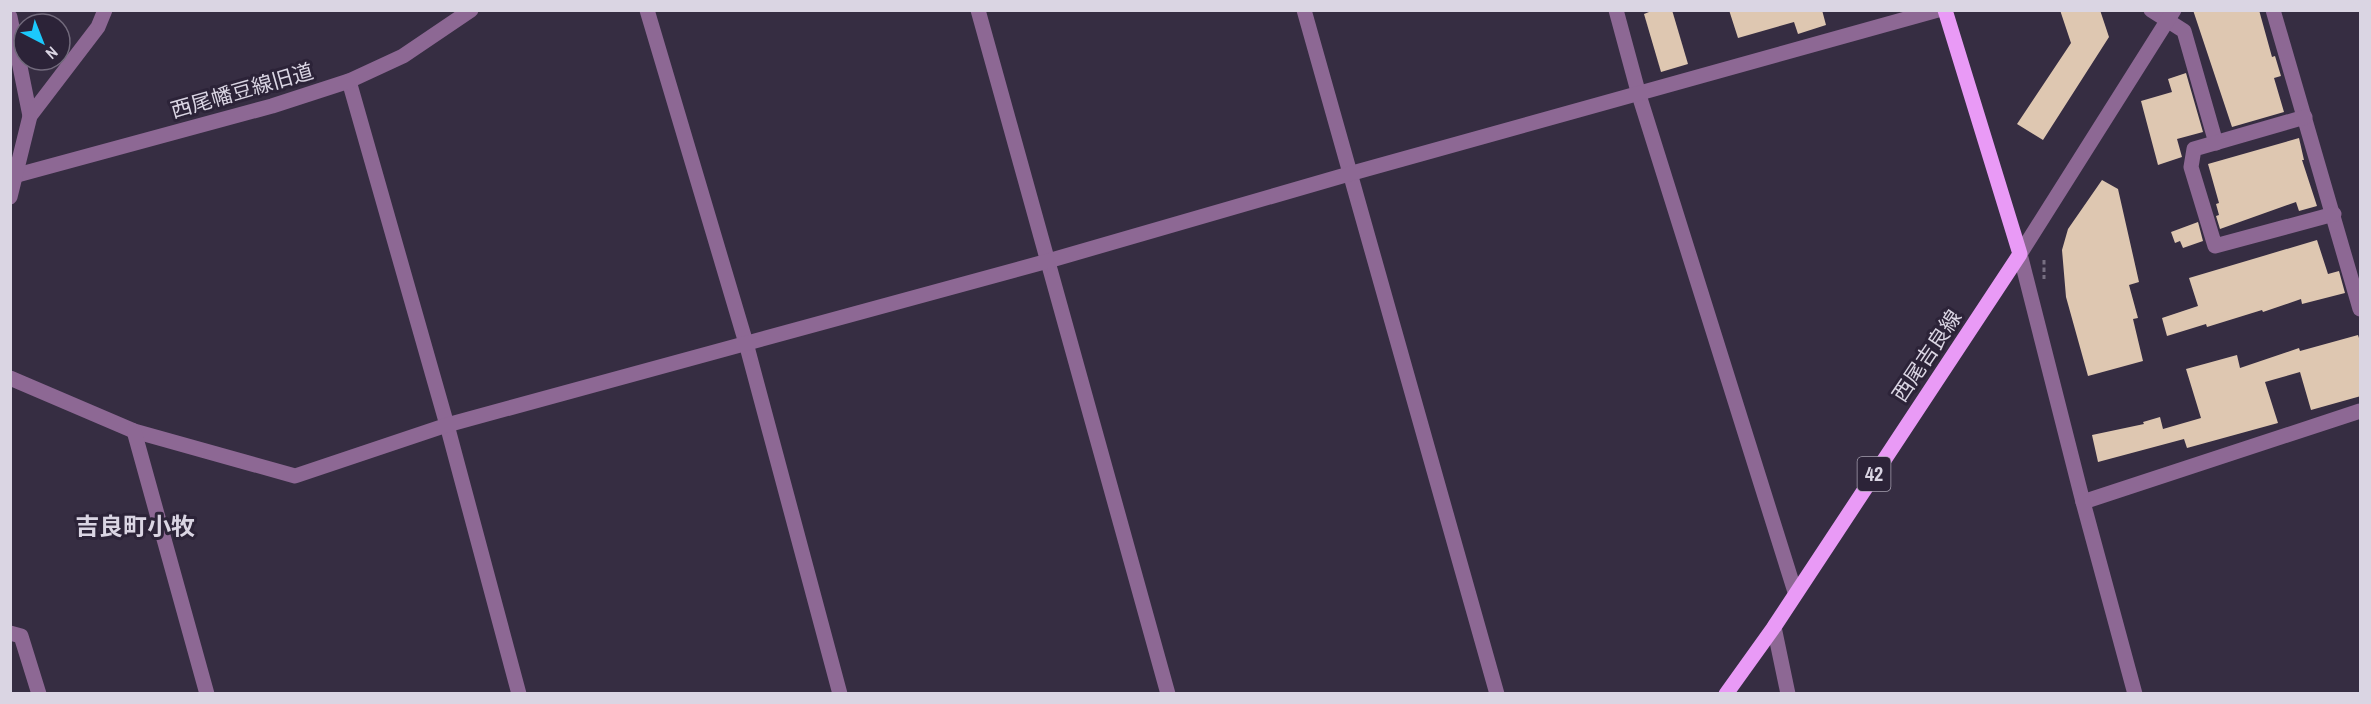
<svg xmlns="http://www.w3.org/2000/svg" width="2371" height="704" font-family="'Archivo Narrow','Noto Sans JP',sans-serif">
<style>
.building{fill:#dec7b1}
.lines{fill:none;stroke-linecap:round;stroke-linejoin:round}
.path{stroke:#776f81;stroke-width:3;stroke-dasharray:4.5 3;stroke-linecap:butt}
.minor{stroke:#8d6894;stroke-width:15}
.major{stroke:#e99af6;stroke-width:15}
.labels{text-anchor:middle;stroke-width:6;stroke-linejoin:round;paint-order:stroke}
.shield{fill:#2c2338;stroke:#a6a0b0;stroke-width:1.5}
.shield-label{font-size:20px;font-weight:bold;fill:#dad5e3}
.street-label{font-size:21px;fill:#dad5e3;stroke:#2c2338}
.quarter-label{font-size:24px;font-weight:bold;fill:#dad5e3;stroke:#2c2338}
</style>
<rect width="100%" height="100%" fill="#362d42"/>
<g class="building">
<polygon points="1654,10 1672,10 1688,64 1661,72 1644,14"/>
<polygon points="1729,10 1822,10 1826,25 1798,34 1794,22 1738,38"/>
<polygon points="2060,10 2100,10 2109,37 2043,140 2017,124 2071,43"/>
<polygon points="2193,10 2259,10 2272,57 2275,56 2281,76 2274,78 2284,112 2232,127"/>
<polygon points="2186,73 2203,132 2177,139 2182,157 2158,165 2141,101 2172,92 2168,79"/>
<polygon points="2299,138 2304,160 2302,160 2317,206 2299,211 2296,202 2220,229 2216,216 2219,215 2216,204 2219,203 2208,164"/>
<polygon points="2102,180 2118,189 2139,282 2129,285 2138,318 2133,319 2143,361 2088,376 2066,297 2062,250 2068,229"/>
<polygon points="2198,222 2203,241 2183,248 2180,241 2175,243 2171,232"/>
<polygon points="2317,240 2328,274 2339,271 2345,293 2302,304 2301,299 2263,312 2262,310 2207,327 2206,324 2167,336 2162,318 2198,306 2189,278"/>
<polygon points="2358,335 2361,344 2361,396 2311,410 2300,372 2265,382 2278,423 2187,448 2184,439 2098,462 2092,435 2144,424 2143,422 2160,417 2163,429 2201,418 2186,369 2237,355 2240,368 2299,348 2300,351"/>
</g>
<g class="lines">
<polyline class="path" points="2044,260 2044,279"/>
<g class="minor">
<polyline points="647,10 746,343 840,694"/>
<polyline points="978,10 1168,694"/>
<polyline points="1304,10 1497,694"/>
<polyline points="1616,10 1639,95 1795,592"/>
<polyline points="2151,10 2184,31 2216,143"/>
<polyline points="2273,10 2360,309"/>
<polyline points="10,17 30,116"/>
<polyline points="349,81 447,425 519,694"/>
<polyline points="2305,117 2194,149 2191,167 2215,246 2334,214"/>
<polyline points="10,177 272,106 349,81 403,56 471,10"/>
<polyline points="10,197 30,116 98,27 105,10"/>
<polyline points="10,378 134,431 295,476 447,425 1048,261 1349,174 1938,10"/>
<polyline points="134,431 207,694"/>
<polyline points="2083,502 2360,411"/>
<polyline points="1774,627 1788,694"/>
<polyline points="10,633 21,636 39,694"/>
<polyline points="2135,694 2083,502 2020,254 2174,10"/>
</g>
<polyline class="major" points="1726,694 1774,627 2020,254 1945,10"/>
</g>
<g class="labels">
<rect class="shield" x="1857.5" y="457" width="33" height="34" rx="4.5"/>
<g class="shield-label">
<text x="1874" y="481">42</text>
</g>
<g class="street-label">
<text transform="translate(242 91) rotate(-16)" y="7">西尾幡豆線旧道</text>
<text transform="translate(1927 356) rotate(-56)" y="7">西尾吉良線</text>
</g>
<g class="quarter-label">
<text x="135" y="535">吉良町小牧</text>
</g>
</g>
<rect width="2371" height="704" fill="none" stroke="#dad5e3" stroke-width="24"/>
<g transform="translate(42 42) rotate(138)"><circle r="28" fill="#2c2338" stroke="#726a7c" stroke-width="1.5"/>
<path d="M0-4.5L10 22L0 15L-10 22Z" fill="#1cc9fc"/>
<text y="-9" font-size="16" font-weight="bold" text-anchor="middle" fill="#dad5e3">N</text>
</g>
</svg>
